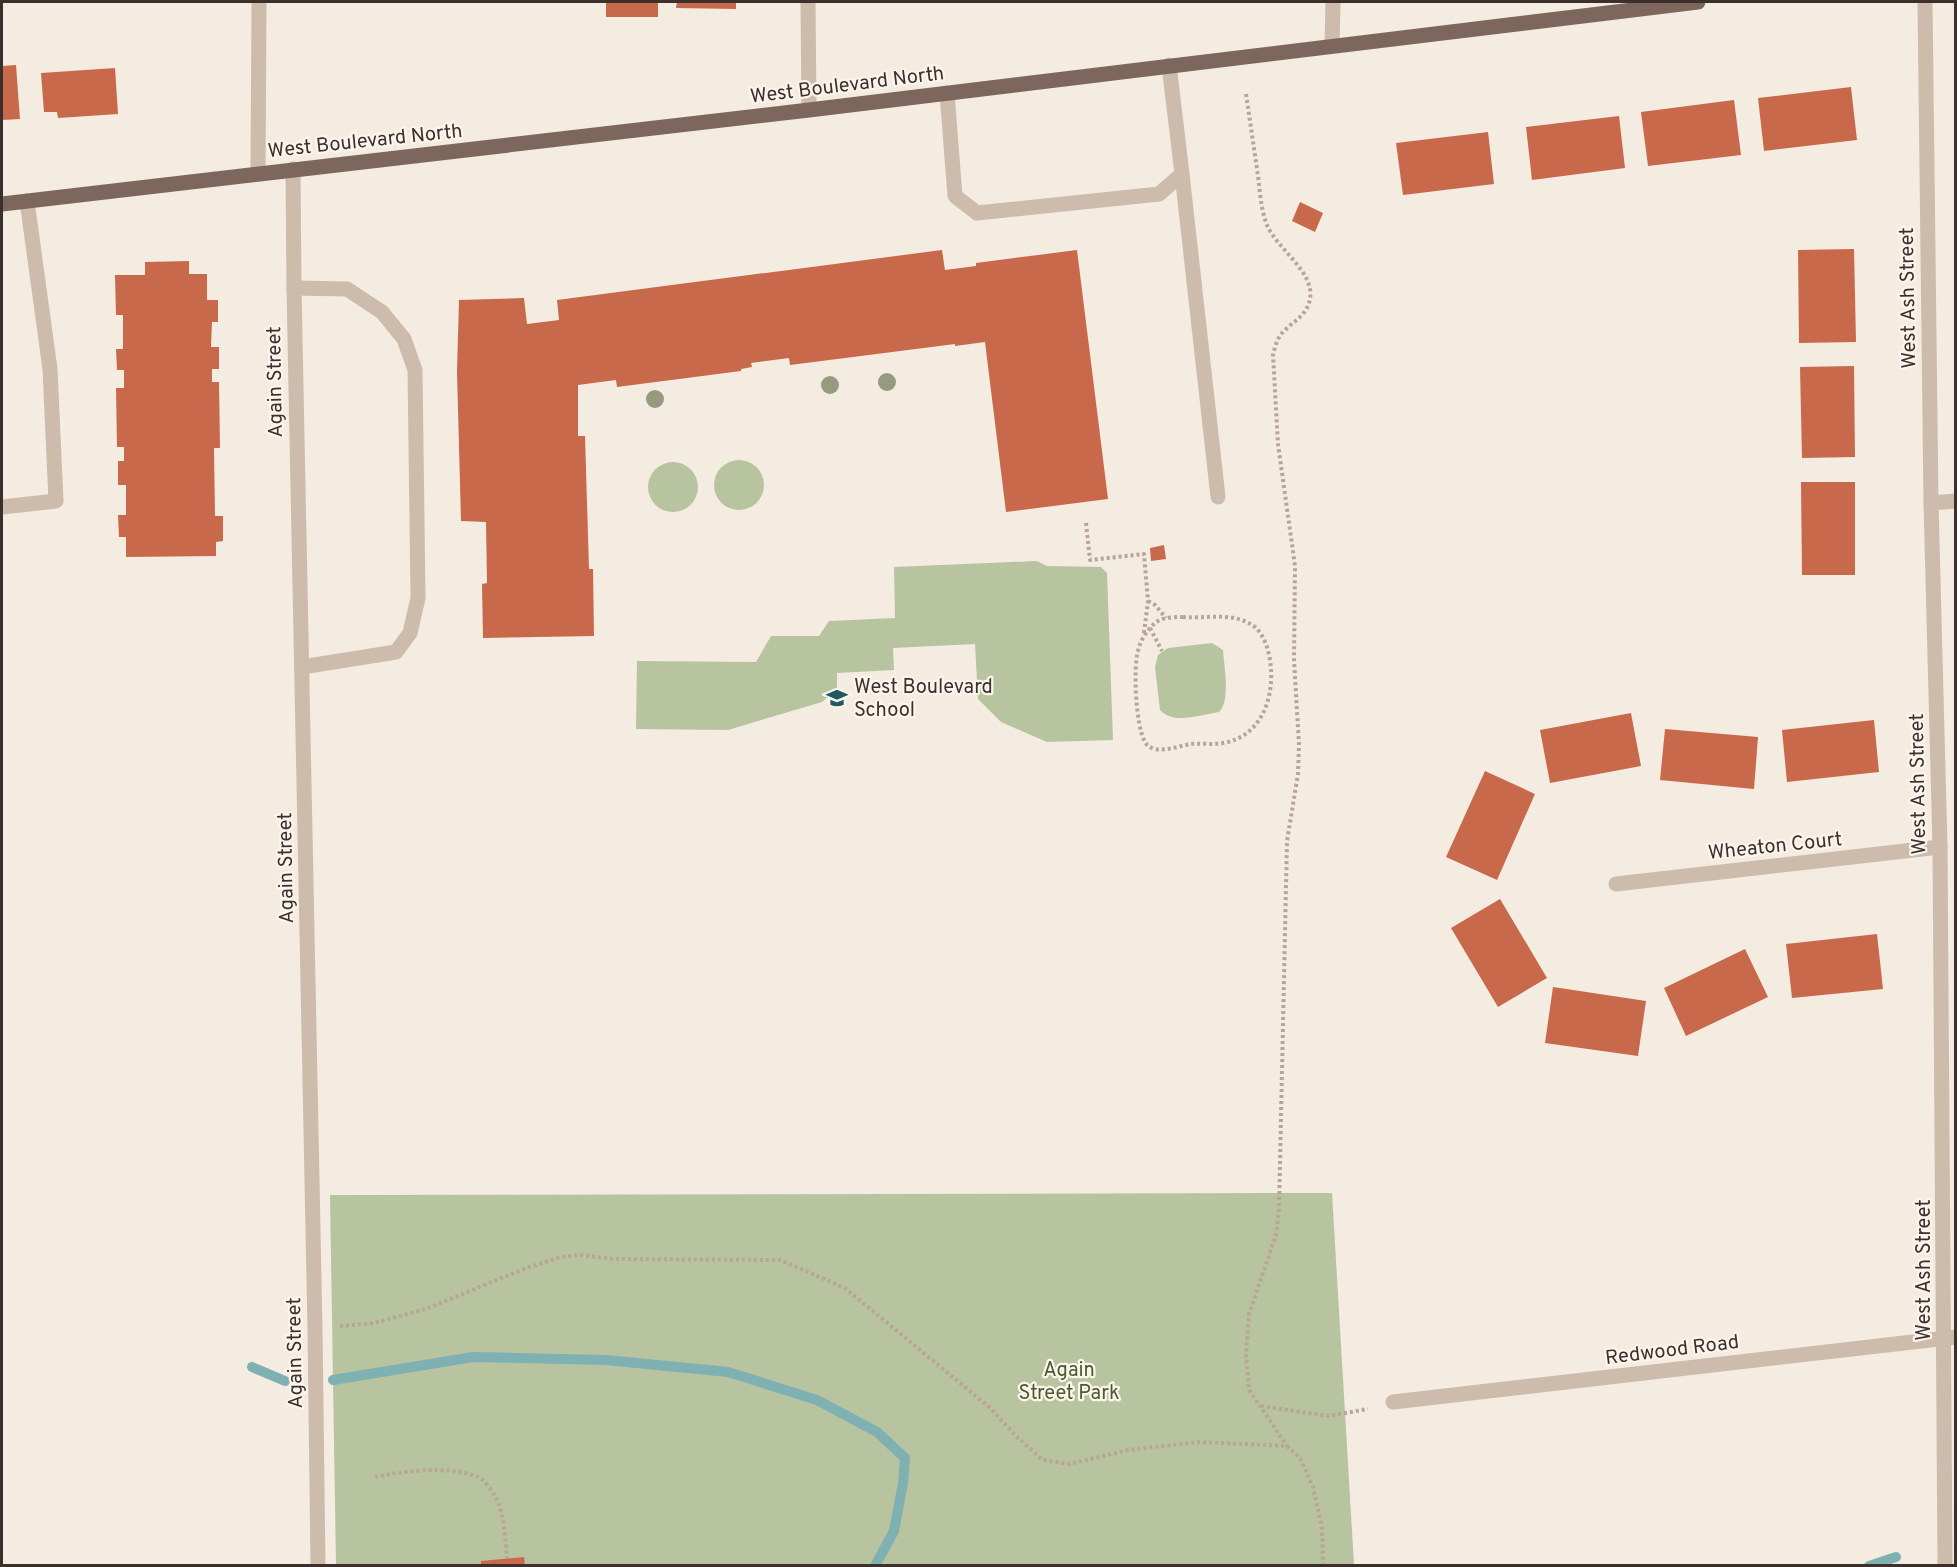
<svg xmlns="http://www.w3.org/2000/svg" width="1957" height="1567" font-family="Overpass,sans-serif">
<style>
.green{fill:#b8c4a0}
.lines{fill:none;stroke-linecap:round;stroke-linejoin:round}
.stream{stroke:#7fb0b2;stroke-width:10}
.building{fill:#c8694b}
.path{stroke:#b9a596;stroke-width:4;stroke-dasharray:3 3;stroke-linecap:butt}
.minor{stroke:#cdbbac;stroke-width:15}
.major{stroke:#7d675c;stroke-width:15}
.tree{fill:#969b7f}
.labels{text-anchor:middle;stroke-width:4.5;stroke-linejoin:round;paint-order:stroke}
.street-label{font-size:20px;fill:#3b302b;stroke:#fbf5ee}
.poi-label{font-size:20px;fill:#3b302b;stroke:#fbf5ee;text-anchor:start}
.park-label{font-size:20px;fill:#4a5a2e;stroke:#fbf5ee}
</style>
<rect width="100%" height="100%" fill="#f4ebe1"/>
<g class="green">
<circle cx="739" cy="485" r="25"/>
<circle cx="673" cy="487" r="25"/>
<polygon points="1037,561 1047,566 1101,567 1107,573 1113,740 1047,742 1001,722 978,699 975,644 893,648 894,670 837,673 837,689 822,702 728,730 636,729 637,661 756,662 771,636 819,636 829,621 895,618 894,567"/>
<path d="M 1212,643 L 1223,650 C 1224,666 1231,701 1219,712 C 1200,715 1173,725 1160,710 L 1155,667 L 1158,655 L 1168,648 Z"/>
<polygon points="1332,1193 1354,1565 336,1565 330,1195"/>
</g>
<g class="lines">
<g class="stream">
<polyline points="252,1367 285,1381"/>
<polyline points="333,1380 473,1357 606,1360 728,1372 817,1400 877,1432 905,1458 903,1483 894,1531 875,1566"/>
<polyline points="1869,1566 1896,1557"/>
</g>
</g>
<g class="building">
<rect x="606" y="2" width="52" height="15"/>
<polygon points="677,2 736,2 736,9 676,8"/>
<polygon points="16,65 20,119 2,120 2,66"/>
<polygon points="115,68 118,114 58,118 57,112 44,112 41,73"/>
<polygon points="1851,87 1857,140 1764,151 1758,98"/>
<polygon points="1734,100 1741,155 1648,166 1641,112"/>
<polygon points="1619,116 1625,168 1532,180 1526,127"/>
<polygon points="1488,132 1494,184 1403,195 1396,143"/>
<polygon points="1300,202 1323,213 1315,232 1292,221"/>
<polygon points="1854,249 1856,342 1799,343 1798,250"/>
<polygon points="942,250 945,270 976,266 976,263 1077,250 1108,499 1006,512 985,342 955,346 955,344 790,365 789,358 751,363 752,367 741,369 741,371 617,387 616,380 578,385 578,436 585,436 589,569 593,569 594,636 483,638 482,584 487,583 486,522 461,521 457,372 459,300 524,298 527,324 559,320 557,300"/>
<polygon points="189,261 189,274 207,274 207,300 218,300 218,322 212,322 211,347 219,347 219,369 212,369 212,382 219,382 220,448 214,448 215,516 223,516 223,541 216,542 216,556 126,557 126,537 119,537 118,515 126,515 126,485 118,485 118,461 124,461 124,447 117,447 116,388 124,388 124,370 117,370 116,349 123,349 123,315 116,315 115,275 145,275 145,262"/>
<polygon points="1854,366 1855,457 1802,458 1800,367"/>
<polygon points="1801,482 1855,482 1855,575 1802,575"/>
<polygon points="1164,545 1166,559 1151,561 1150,548"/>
<polygon points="1631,713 1641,766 1550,783 1540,730"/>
<polygon points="1874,720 1879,772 1787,782 1782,730"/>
<polygon points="1665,729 1758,737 1754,789 1660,780"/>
<polygon points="1485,771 1535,794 1497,880 1446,857"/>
<polygon points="1500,899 1547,978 1498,1007 1451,928"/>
<polygon points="1877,934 1883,989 1792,998 1786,944"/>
<polygon points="1745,949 1768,997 1686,1036 1664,988"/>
<polygon points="1553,987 1646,1001 1638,1056 1545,1043"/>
<polygon points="524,1557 525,1566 481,1566 481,1561"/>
</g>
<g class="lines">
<g class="path">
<path d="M 1246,94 C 1250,121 1254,148 1258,176 C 1260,192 1261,210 1267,225 C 1277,249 1315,272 1310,299 C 1307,315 1295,320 1285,330 C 1278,336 1275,346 1273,355 L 1278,444 L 1295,566 L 1294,660 L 1299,745 L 1298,774 L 1287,841 L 1279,1209 L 1276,1235 L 1249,1314 L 1246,1354 L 1249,1390 L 1287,1446"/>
<polyline points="1086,523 1090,560 1144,554 1148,601 1144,633"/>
<polyline points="1148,601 1155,605 1166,618"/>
<path d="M 1183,617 C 1206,619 1234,611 1255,627 C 1266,637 1270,655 1271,669 C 1273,703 1259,737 1223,743 C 1212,745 1201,743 1191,744 C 1179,746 1167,751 1154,749 C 1149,747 1146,745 1144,740 C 1136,724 1133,669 1138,651 C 1140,641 1147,630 1155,623 C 1162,617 1174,617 1183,617 Z"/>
<polyline points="1150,628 1162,651"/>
<polyline points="340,1326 374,1323 426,1309 521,1270 560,1257 580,1255 613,1259 780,1260 845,1288 989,1407 1019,1439 1043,1460 1070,1464 1128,1450 1200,1442 1287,1446 1300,1458 1313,1487 1322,1528 1323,1566"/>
<polyline points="1261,1406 1328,1416 1368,1409"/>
<path d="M 375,1477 C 405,1471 449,1465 478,1477 C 484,1479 493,1492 496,1498 C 505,1515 505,1539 507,1558"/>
</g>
<g class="minor">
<polyline points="808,2 809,110"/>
<polyline points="1925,2 1931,503 1940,847 1945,1566"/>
<polyline points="1332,45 1333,2"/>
<polyline points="947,93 955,196 977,213 1159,194 1182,174 1169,65"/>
<polyline points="293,169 294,288 315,1329 318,1566"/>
<polyline points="258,173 259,2"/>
<polyline points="1182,174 1218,497"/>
<polyline points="294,288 347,289 382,312 404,339 415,370 418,598 410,633 396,652 302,667"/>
<polyline points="1931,503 1956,501"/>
<polyline points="2,507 56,501 50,369 27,201"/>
<polyline points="1616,884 1940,847"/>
<polyline points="1393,1402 1956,1337"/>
</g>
<polyline class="major" points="2,204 809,110 1698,2"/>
</g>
<g class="tree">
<circle cx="887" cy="382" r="9"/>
<circle cx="830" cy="385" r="9"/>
<circle cx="655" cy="399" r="9"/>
</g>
<defs>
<symbol id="school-bare" viewBox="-9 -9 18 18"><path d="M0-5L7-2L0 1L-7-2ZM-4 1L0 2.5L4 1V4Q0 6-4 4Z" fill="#1f5a5e" stroke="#fbf5ee" stroke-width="2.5" paint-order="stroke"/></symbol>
</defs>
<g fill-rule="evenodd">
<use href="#school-bare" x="822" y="683" width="30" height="30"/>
</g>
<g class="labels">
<g class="street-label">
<text transform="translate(847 84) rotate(-7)" y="7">West Boulevard North</text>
<text transform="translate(365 140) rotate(-6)" y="7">West Boulevard North</text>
<text transform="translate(1907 298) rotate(-91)" y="7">West Ash Street</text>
<text transform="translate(274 382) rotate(-91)" y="7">Again Street</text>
<text transform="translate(1917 784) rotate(-91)" y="7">West Ash Street</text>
<text transform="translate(1775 845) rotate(-6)" y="7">Wheaton Court</text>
<text transform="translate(285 868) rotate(-91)" y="7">Again Street</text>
<text transform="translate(1923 1270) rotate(-90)" y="7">West Ash Street</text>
<text transform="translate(1672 1349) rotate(-7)" y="7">Redwood Road</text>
<text transform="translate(294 1353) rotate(-91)" y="7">Again Street</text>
</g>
<g class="poi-label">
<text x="854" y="693">West Boulevard<tspan x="854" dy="23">School</tspan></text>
</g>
<g class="park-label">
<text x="1069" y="1376">Again<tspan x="1069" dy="23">Street Park</tspan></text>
</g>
</g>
<rect width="1957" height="1567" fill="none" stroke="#3b302b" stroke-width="6"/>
</svg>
